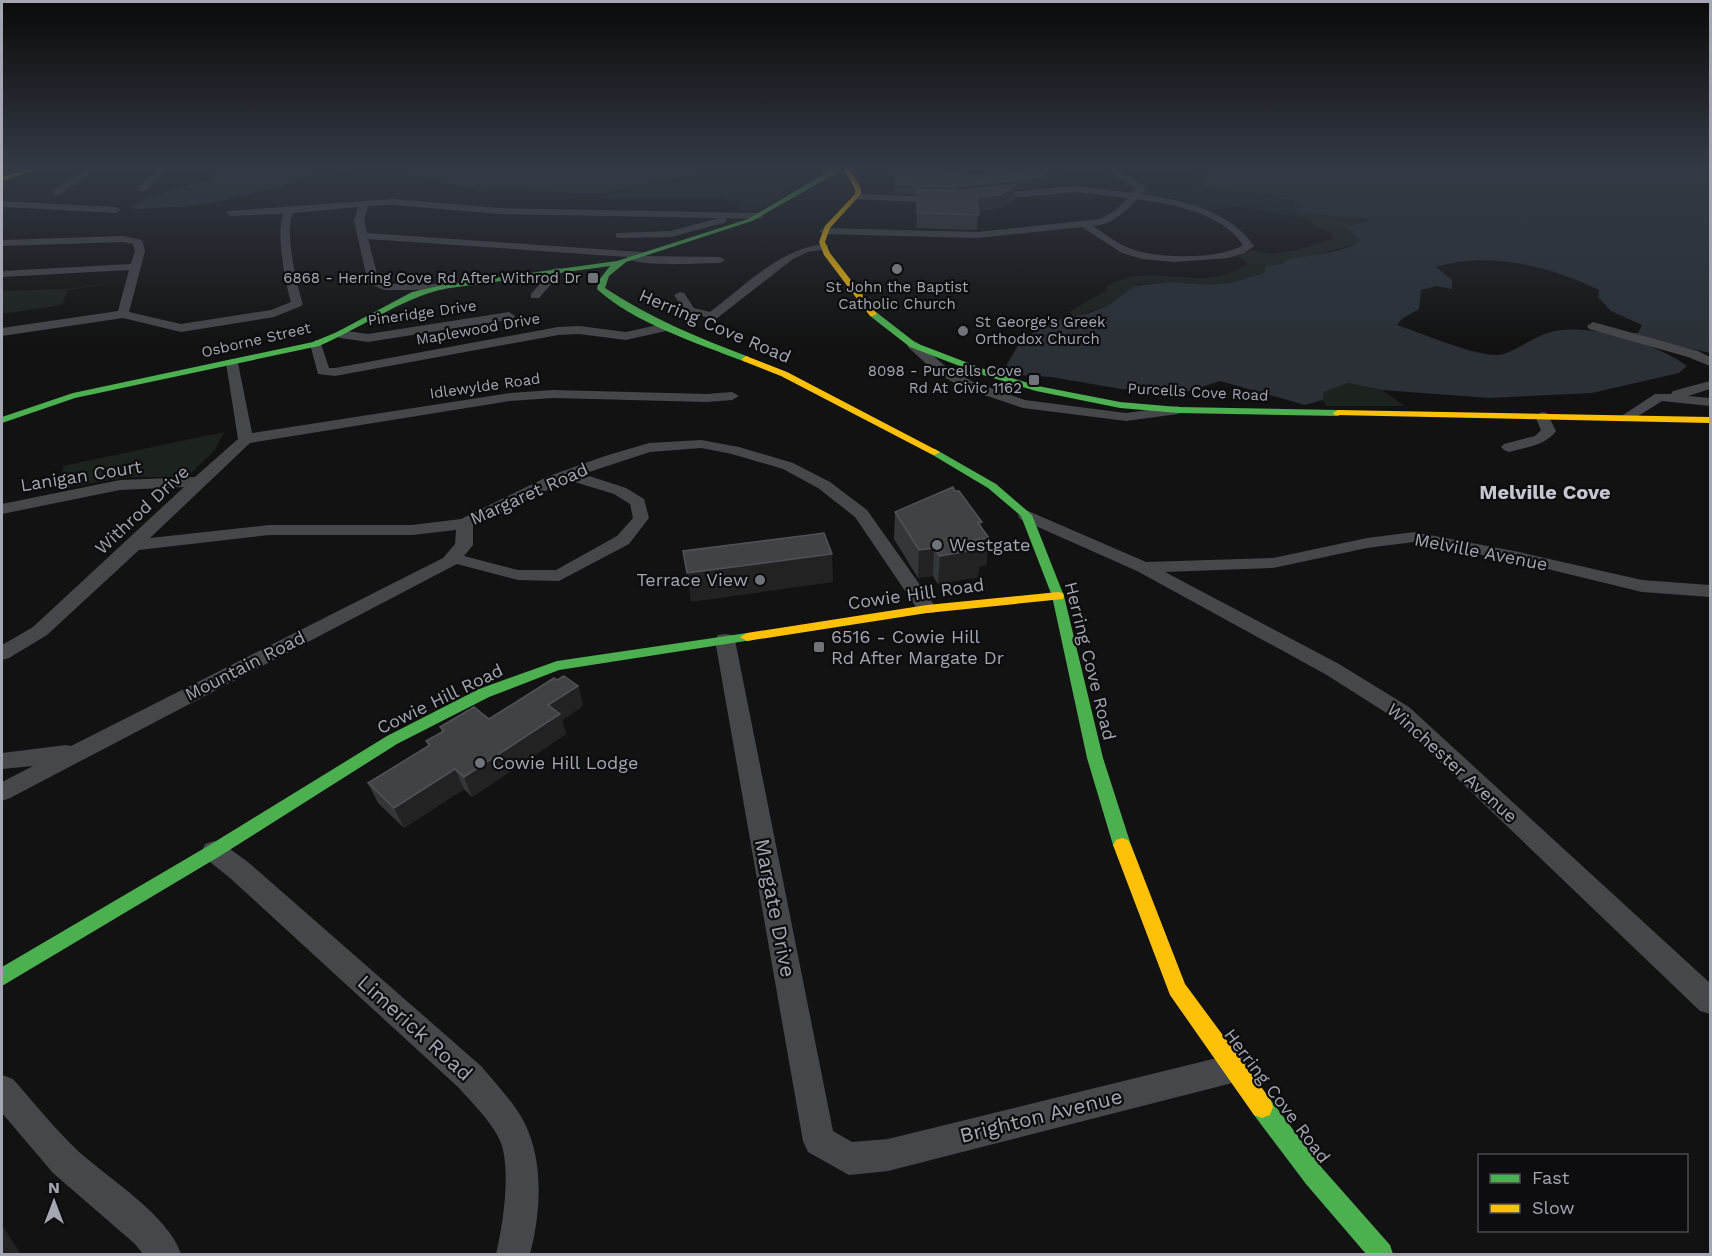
<svg xmlns="http://www.w3.org/2000/svg" width="1712" height="1256" font-family="'Work Sans',sans-serif">
<style>
.green{fill:#1c221d}
.water{fill:#2a3036}
.lines{fill:none;stroke-linecap:round;stroke-linejoin:round}
.street{fill:#46474b;fill-rule:evenodd}
.fast{fill:#4caf50;fill-rule:evenodd}
.slow{fill:#ffc107;fill-rule:evenodd}
.wall{fill:#353637}
.shaded-wall{fill:#222223}
.building{fill:#414244;stroke:#515256;stroke-width:1.5}
.poi-dot{fill:#71737a;stroke:#0d0c0e;stroke-width:2}
.labels{text-anchor:middle;stroke-width:4.5;stroke-linejoin:round;paint-order:stroke}
.far-poi-label{font-size:15px;fill:#a4a7b2;stroke:#0d0c0e;text-anchor:end}
.far-street-label{font-size:15px;fill:#a4a7b2;stroke:#0d0c0e}
.street-label{font-size:18px;fill:#a4a7b2;stroke:#0d0c0e}
.poi-label{font-size:18px;fill:#a4a7b2;stroke:#0d0c0e;text-anchor:start}
.neighbourhood-label{font-size:20px;font-weight:bold;fill:#c5c6cf;stroke:#0d0c0e}
.near-street-label{font-size:21px;fill:#a4a7b2;stroke:#0d0c0e}
</style>
<rect width="100%" height="100%" fill="#121212"/>
<g class="green">
<path d="M 854,166 L 1018,166 C 1005,190 891,172 862,177 Z"/>
<path d="M 1190,166 L 1232,166 L 1215,168 L 1206,187 C 1228,194 1251,189 1273,196 L 1270,198 L 1302,203 L 1304,206 L 1294,210 L 1301,213 L 1353,217 L 1368,222 L 1350,226 L 1347,229 L 1360,240 L 1358,243 L 1306,258 L 1290,258 L 1283,264 L 1266,266 L 1264,273 L 1231,283 L 1210,285 L 1169,282 L 1138,284 L 1109,305 L 1073,317 L 1069,312 L 1108,289 L 1105,288 C 1134,267 1174,279 1207,278 C 1221,277 1235,271 1247,265 L 1247,261 L 1235,255 L 1253,250 L 1273,254 L 1293,251 L 1333,239 L 1330,232 L 1314,226 L 1308,219 L 1238,207 L 1208,211 L 1183,200 L 1144,193 L 1147,191 L 1146,187 L 1184,188 L 1198,169 Z"/>
<path d="M 784,170 L 817,172 C 791,190 770,211 737,211 L 741,202 L 725,200 L 725,198 L 621,197 L 620,199 L 599,199 L 604,193 C 667,181 719,171 784,170 Z"/>
<polygon points="118,282 68,290 62,305 2,314 2,291 68,289"/>
<polygon points="1348,383 1382,390 1405,406 1326,406 1323,400 1323,392"/>
<polygon points="224,432 215,450 190,474 180,477 128,477 64,488 63,466"/>
</g>
<g class="water">
<polygon points="270,166 811,166 789,170 713,173 661,181 604,193 580,193 498,190 481,192 432,179 345,168 323,172 279,187 210,203 181,207 134,209 132,206 152,196 210,179 217,172"/>
<path d="M 1232,166 L 1710,166 L 1710,353 L 1648,339 L 1630,333 L 1638,333 L 1642,325 L 1611,311 L 1598,297 L 1599,290 C 1550,266 1489,251 1436,267 L 1452,280 L 1452,289 L 1436,286 L 1421,290 L 1419,309 L 1402,319 L 1397,325 C 1422,333 1474,356 1498,355 C 1512,354 1533,337 1548,333 C 1586,321 1656,343 1687,366 L 1679,373 L 1592,393 L 1490,398 L 1382,390 L 1348,383 L 1324,392 L 1323,400 L 1305,405 L 1220,381 L 1183,393 L 1121,389 L 1051,377 L 1001,374 L 1022,339 L 1054,321 L 1089,313 L 1109,305 L 1134,286 L 1169,282 L 1210,285 L 1231,283 L 1264,273 L 1266,266 C 1270,265 1275,265 1280,264 C 1286,263 1286,259 1292,258 C 1308,256 1350,252 1360,240 L 1346,227 L 1368,222 L 1367,219 L 1301,213 L 1294,210 L 1304,206 L 1292,200 L 1269,198 L 1273,195 C 1250,189 1224,197 1203,185 L 1215,168 Z"/>
</g>
<g class="lines">
<g class="street">
<polygon points="93,166 102,166 59,195 53,195 53,191"/>
<polygon points="162,166 170,166 145,191 139,191 139,187"/>
<path d="M 1100,166 L 1110,166 L 1145,186 L 1146,188 L 1141,194 C 1182,200 1229,210 1254,246 L 1244,253 L 1228,258 L 1174,262 L 1142,259 L 1122,253 L 1082,227 L 977,238 L 824,234 L 819,231 L 824,228 L 977,232 L 1100,219 L 1116,210 L 1128,198 L 1076,192 L 988,200 L 984,197 L 988,194 L 1076,186 L 1132,193 L 1137,189 ZM 1137,199 C 1172,204 1222,213 1243,245 C 1220,260 1155,259 1129,248 C 1116,243 1105,234 1093,226 C 1113,224 1124,213 1137,199 Z"/>
<polygon points="856,194 944,197 948,200 944,203 853,199 852,197"/>
<path d="M 393,199 L 499,208 L 759,213 L 764,216 L 759,219 L 726,218 L 726,222 L 671,237 L 619,238 L 616,237 L 616,233 L 671,231 L 719,218 L 499,214 L 393,205 L 368,206 L 364,221 L 367,233 L 641,252 L 645,253 L 645,256 L 720,257 L 725,260 L 720,263 C 704,263 634,268 627,257 L 368,239 L 379,281 L 385,284 L 443,284 L 449,287 L 443,290 L 384,290 L 368,283 L 354,221 L 358,207 L 294,213 C 283,225 297,287 303,304 L 301,306 L 274,317 L 181,332 L 123,318 L 2,336 L 2,328 L 118,311 L 129,270 L 2,277 L 2,271 L 131,264 L 135,251 L 133,244 L 123,242 L 2,246 L 2,240 L 123,236 L 142,240 L 145,251 L 129,312 L 181,324 L 271,310 L 291,302 C 285,283 276,232 283,214 L 231,216 L 226,213 L 228,211 Z"/>
<polygon points="2,201 116,207 121,210 116,213 2,207"/>
<path d="M 824,244 L 828,245 L 828,249 L 808,252 L 793,259 L 716,319 L 686,313 L 674,295 L 680,292 L 684,293 L 694,308 L 710,312 C 745,286 779,249 824,244 Z"/>
<polygon points="557,268 561,269 561,273 539,298 531,298 531,294 553,269"/>
<polygon points="509,312 515,316 513,319 368,342 340,338 334,334 340,330 368,334"/>
<polygon points="1593,322 1698,351 1710,357 1710,366 1688,357 1589,329 1587,326"/>
<polygon points="666,323 670,324 670,330 626,340 579,334 558,335 335,376 318,374 310,344 316,340 320,341 329,368 335,368 558,327 579,326 626,332"/>
<polygon points="913,341 917,342 944,365 973,382 1025,400 1126,413 1178,406 1185,410 1178,414 1126,421 1023,408 963,388 934,371 909,348 907,345 909,342"/>
<path d="M 232,359 L 238,363 L 252,433 L 510,393 L 553,390 L 707,394 L 732,392 L 739,396 L 732,400 L 707,402 L 553,398 L 510,401 L 250,443 L 150,538 L 269,525 L 412,525 L 461,519 L 549,476 L 605,456 L 649,443 L 701,440 L 739,447 L 793,463 L 830,482 L 867,510 L 937,609 L 934,613 L 920,613 L 855,517 L 818,488 L 783,469 L 732,454 L 701,448 L 650,452 L 583,474 L 626,488 L 644,499 L 649,518 L 629,544 L 559,581 L 518,580 L 457,564 L 10,798 L 2,801 L 2,782 L 33,766 L 2,769 L 2,753 L 66,745 L 71,746 L 443,558 L 455,544 L 456,530 L 412,535 L 269,535 L 139,550 L 47,635 L 9,658 L 2,660 L 2,645 L 33,627 L 184,487 L 120,490 L 2,514 L 2,504 L 120,480 L 195,477 L 238,439 L 226,363 ZM 568,480 L 614,494 L 630,504 L 633,518 L 617,536 L 556,570 L 518,570 L 464,556 L 473,545 L 473,526 Z"/>
<polygon points="1710,381 1710,389 1688,396 1710,398 1710,406 1662,401 1632,420 1627,421 1620,417 1655,394 1671,394 1673,391"/>
<path d="M 1542,412 L 1547,413 L 1556,431 C 1545,446 1526,447 1509,452 L 1504,450 L 1501,447 L 1504,444 L 1535,436 L 1541,430 L 1535,416 Z"/>
<polygon points="1026,510 1146,562 1273,558 1367,538 1414,532 1519,552 1642,580 1710,585 1710,597 1642,592 1519,562 1414,542 1367,548 1273,568 1165,572 1339,664 1409,707 1710,983 1710,1014 1700,1011 1393,717 1325,674 1137,571 1020,519 1018,515 1020,511"/>
<polygon points="725,634 732,635 735,640 833,1131 852,1142 888,1139 1233,1054 1244,1058 1248,1069 1244,1080 888,1171 849,1175 808,1152 803,1141 715,640 718,635"/>
<path d="M 214,841 L 223,844 L 248,862 L 481,1066 C 496,1084 513,1101 524,1122 C 544,1160 541,1213 530,1254 L 496,1254 C 503,1225 511,1172 501,1143 C 493,1123 473,1104 459,1088 L 230,878 L 205,858 L 202,851 L 205,844 Z"/>
<path d="M 2,1075 L 13,1079 C 34,1103 55,1129 78,1151 C 108,1178 169,1216 181,1254 L 143,1254 L 135,1244 L 53,1173 L 2,1113 Z"/>
</g>
<g class="fast">
<path d="M 838,166 L 844,166 L 835,174 L 752,221 L 626,262 L 609,276 L 605,288 C 650,318 699,338 749,357 L 749,361 L 743,361 C 699,344 632,322 597,289 L 599,280 L 610,266 L 443,289 C 399,300 361,328 319,346 L 75,398 L 2,423 L 2,417 L 73,393 L 313,342 L 337,332 L 412,292 L 443,285 L 617,261 L 748,219 Z"/>
<polygon points="870,312 876,312 916,343 989,371 1038,386 1120,402 1178,407 1338,410 1343,413 1338,416 1178,413 1120,408 1036,391 983,375 910,347 870,316"/>
<polygon points="935,449 996,484 1032,515 1064,596 1103,758 1131,845 1128,850 1122,852 1116,850 1113,845 1087,758 1052,596 1021,516 988,488 931,454 930,452"/>
<polygon points="747,633 754,637 752,640 559,670 489,697 397,744 220,856 2,986 2,967 208,846 387,736 479,689 557,661"/>
<polygon points="1262,1096 1270,1099 1322,1168 1390,1245 1393,1254 1366,1254 1306,1184 1254,1115 1251,1107 1254,1099"/>
</g>
<g class="slow">
<polygon points="40,166 48,166 2,181 2,177"/>
<polygon points="842,166 848,166 861,189 861,194 830,228 825,242 830,253 877,314 873,316 870,316 824,255 819,242 825,226 855,194 855,189"/>
<polygon points="746,356 787,372 940,452 935,455 931,454 781,376 743,361 742,359"/>
<polygon points="1338,410 1710,417 1710,423 1335,415 1333,413"/>
<polygon points="1058,592 1063,593 1064,596 1063,599 927,613 747,641 740,637 747,633 927,605"/>
<polygon points="1122,838 1128,840 1131,845 1185,984 1270,1099 1273,1107 1270,1115 1262,1118 1254,1115 1170,995 1113,845 1116,840"/>
</g>
</g>
<g class="wall">
<polygon points="896,166 973,176 1012,173 1037,167 1037,166 1068,166 1068,169 1036,187 1015,189 1014,200 997,209 978,211 977,230 916,228 918,194 895,193"/>
<polygon points="955,491 989,538 986,565 979,567 978,577 938,584 933,576 918,578 894,539 895,512"/>
<polygon points="578,686 583,706 562,720 566,734 472,797 464,789 404,828 378,803 368,783 428,746 426,741 442,732 440,727 489,719"/>
</g>
<g class="shaded-wall">
<polygon points="1059,166 1068,166 1068,169 1036,187 1015,189 1014,200 997,209 976,212 957,195 958,186"/>
<polygon points="982,522 981,539 989,538 986,565 979,567 978,577 938,584 940,556 974,540 978,523"/>
<polygon points="934,548 933,576 918,578 919,550"/>
<polygon points="832,554 833,582 691,602 687,573"/>
<polygon points="578,686 583,706 562,720 566,734 472,797 464,777 548,705"/>
<polygon points="455,769 464,789 404,828 394,808"/>
<polygon points="2,1225 21,1254 2,1254"/>
</g>
<g class="building">
<polygon points="896,166 944,166 945,172 973,176 1012,173 1037,167 1037,166 1059,166 1037,178 958,186 896,184"/>
<polygon points="1016,185 999,195 977,197 979,215 917,213 918,190 958,191"/>
<polygon points="953,487 955,491 959,491 982,522 978,523 989,538 974,540 980,549 940,556 934,548 919,550 895,512"/>
<polygon points="824,533 832,554 687,573 683,551"/>
<polygon points="564,676 578,686 548,705 560,714 464,777 455,769 394,808 368,783 430,745 426,741 444,731 440,727 474,707 489,719 554,678 557,680"/>
</g>
<linearGradient id="sky" x2="0" y2="1"><stop stop-color="#0a0a0a"/><stop offset="0.49" stop-color="#333944"/><stop offset="1" stop-color="#333944" stop-opacity="0"/></linearGradient>
<rect width="1712" height="342" fill="url(#sky)"/>
<g class="poi-dot">
<circle cx="897" cy="269" r="6"/>
<rect x="587" y="272" width="12" height="12" rx="3"/>
<circle cx="963" cy="331" r="6"/>
<rect x="1028" y="374" width="12" height="12" rx="3"/>
<circle cx="937" cy="545" r="6"/>
<circle cx="760" cy="580" r="6"/>
<rect x="813" y="641" width="12" height="12" rx="3"/>
<circle cx="480" cy="763" r="6"/>
</g>
<g class="labels">
<g class="far-poi-label">
<text x="581" y="283">6868 - Herring Cove Rd After Withrod Dr</text>
<text x="897" y="292" text-anchor="middle">St John the Baptist<tspan x="897" dy="17">Catholic Church</tspan></text>
<text x="975" y="327" text-anchor="start">St George's Greek<tspan x="975" dy="17">Orthodox Church</tspan></text>
<text x="1022" y="376">8098 - Purcells Cove<tspan x="1022" dy="17">Rd At Civic 1162</tspan></text>
</g>
<g class="far-street-label">
<text transform="translate(422 313) rotate(-8)" y="5">Pineridge Drive</text>
<text transform="translate(478 329) rotate(-10)" y="5">Maplewood Drive</text>
<text transform="translate(256 340) rotate(-13)" y="5">Osborne Street</text>
<text transform="translate(485 386) rotate(-8)" y="5">Idlewylde Road</text>
<text transform="translate(1198 392) rotate(3)" y="5">Purcells Cove Road</text>
</g>
<g class="street-label">
<text transform="translate(715 326) rotate(23)" y="6">Herring Cove Road</text>
<text transform="translate(81 476) rotate(-9)" y="6">Lanigan Court</text>
<text transform="translate(529 494) rotate(-24)" y="6">Margaret Road</text>
<text transform="translate(142 510) rotate(-43)" y="6">Withrod Drive</text>
<text transform="translate(1481 552) rotate(11)" y="6">Melville Avenue</text>
<text transform="translate(916 594) rotate(-8)" y="6">Cowie Hill Road</text>
<text transform="translate(1090 661) rotate(76)" y="6">Herring Cove Road</text>
<text transform="translate(245 666) rotate(-27)" y="6">Mountain Road</text>
<text transform="translate(440 699) rotate(-26)" y="6">Cowie Hill Road</text>
<text transform="translate(1452 763) rotate(42)" y="6">Winchester Avenue</text>
<text transform="translate(1277 1096) rotate(53)" y="6">Herring Cove Road</text>
</g>
<g class="poi-label">
<text x="949" y="551">Westgate</text>
<text x="748" y="586" text-anchor="end">Terrace View</text>
<text x="831" y="643">6516 - Cowie Hill<tspan x="831" dy="21">Rd After Margate Dr</tspan></text>
<text x="492" y="769">Cowie Hill Lodge</text>
</g>
<g class="neighbourhood-label">
<text x="1545" y="499">Melville Cove</text>
</g>
<g class="near-street-label">
<text transform="translate(775 908) rotate(79)" y="7">Margate Drive</text>
<text transform="translate(415 1028) rotate(42)" y="7">Limerick Road</text>
<text transform="translate(1041 1116) rotate(-14)" y="7">Brighton Avenue</text>
</g>
</g>
<rect width="1712" height="1256" fill="none" stroke="#a4a7b2" stroke-width="6"/>
<rect x="1478" y="1154" width="210" height="78" fill="#0d0c0e" stroke="#494a50" stroke-width="1.5"/>
<rect x="1490" y="1174" width="30" height="9" fill="#4caf50" stroke="#494a50" stroke-width="1.5"/>
<text x="1532" y="1184" font-size="18" fill="#a4a7b2">Fast</text>
<rect x="1490" y="1204" width="30" height="9" fill="#ffc107" stroke="#494a50" stroke-width="1.5"/>
<text x="1532" y="1214" font-size="18" fill="#a4a7b2">Slow</text>
<g transform="translate(54 1202)" stroke="#0d0c0e" stroke-width="4.5" paint-order="stroke">
<path d="M0-4.5L10 22L0 15L-10 22Z" fill="#a4a7b2"/>
<text y="-9" font-size="16" font-weight="bold" text-anchor="middle" fill="#a4a7b2">N</text>
</g>
</svg>
